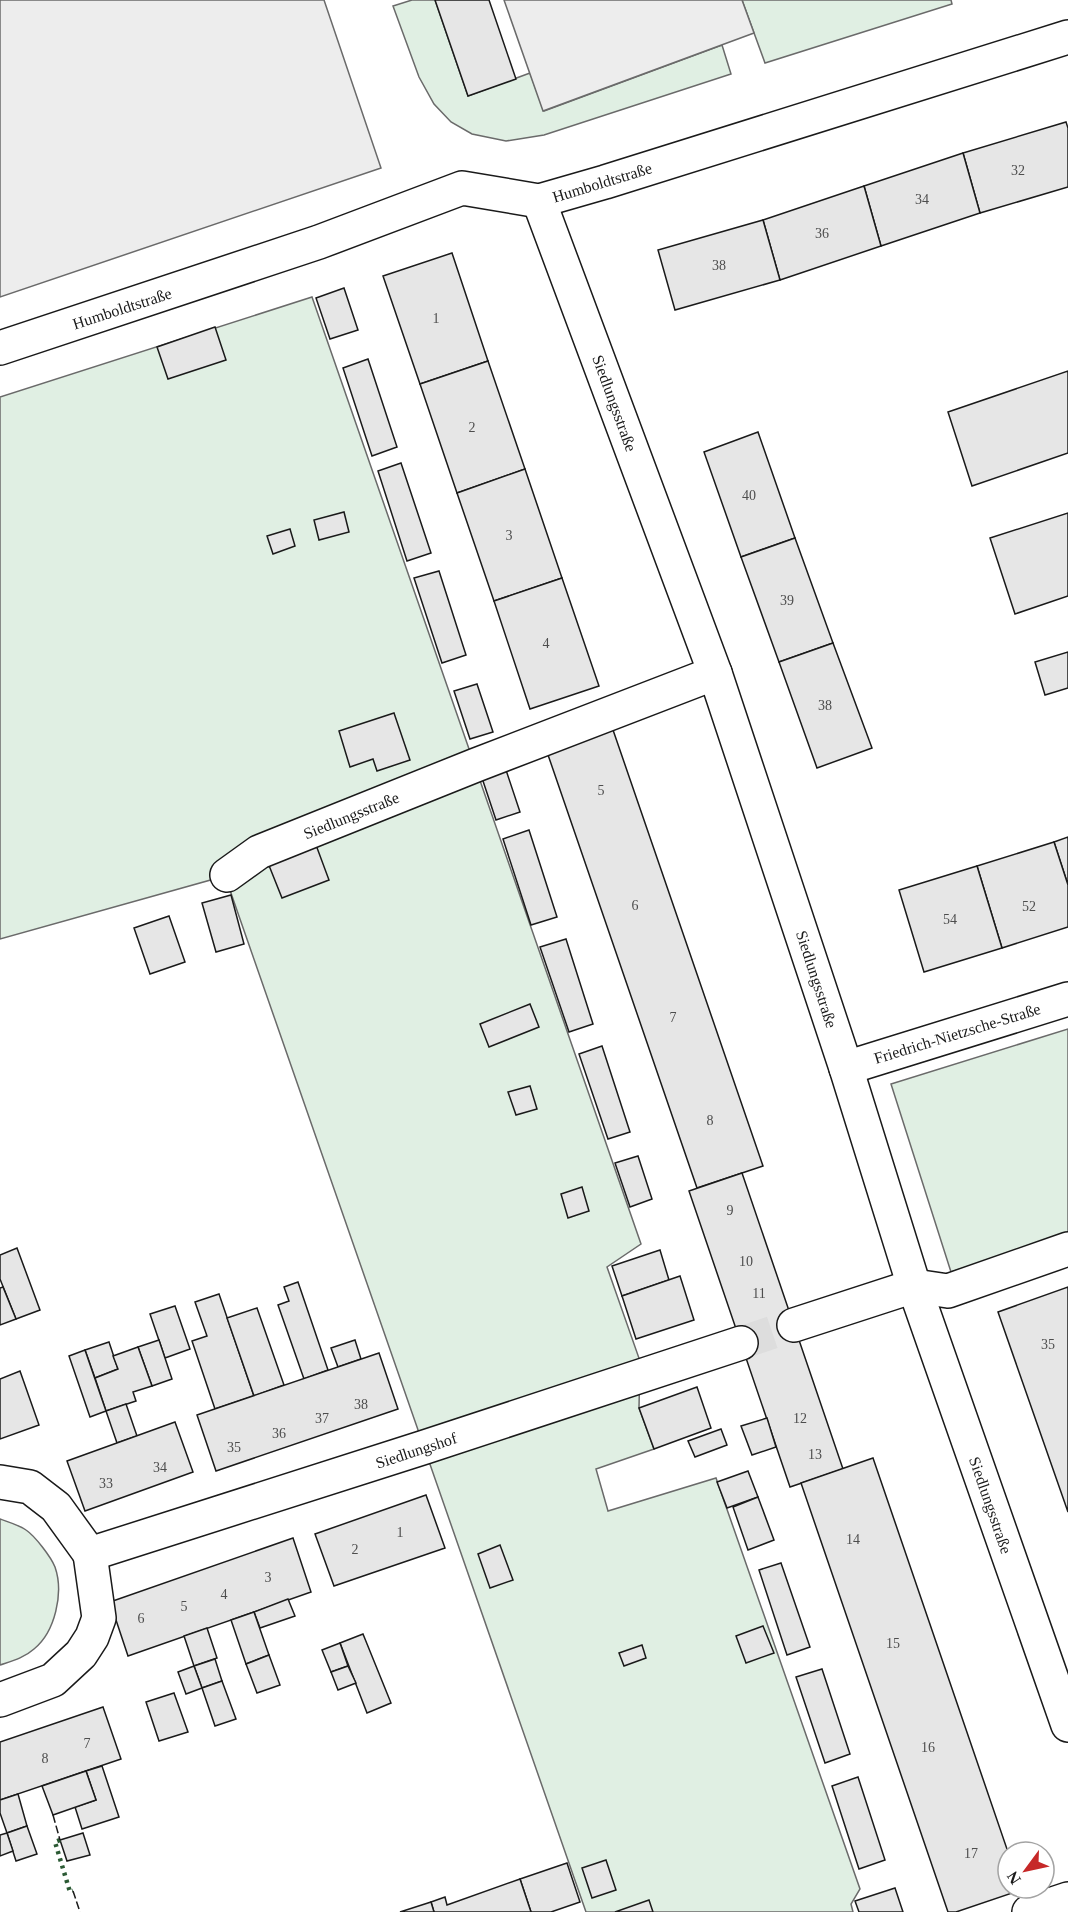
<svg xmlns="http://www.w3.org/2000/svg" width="1068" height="1912" font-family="Georgia,serif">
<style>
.green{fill:#e0efe3;stroke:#6a6a6a;stroke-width:1.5}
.parking{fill:#ededed;stroke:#6a6a6a;stroke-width:1.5}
.building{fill:#e6e6e6;stroke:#1a1a1a;stroke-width:1.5}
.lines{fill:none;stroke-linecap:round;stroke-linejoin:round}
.street-tunnel{stroke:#ddd;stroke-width:33;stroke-dasharray:33 16;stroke-linecap:butt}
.street-casing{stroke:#1a1a1a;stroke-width:36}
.street{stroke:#fff;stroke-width:33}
.hedge{stroke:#2b5a34;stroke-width:4.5;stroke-dasharray:3 4.5;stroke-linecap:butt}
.fence{stroke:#1a1a1a;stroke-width:1.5;stroke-dasharray:8 3;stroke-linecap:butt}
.labels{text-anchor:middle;stroke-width:4.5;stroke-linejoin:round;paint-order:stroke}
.number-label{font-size:14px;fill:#4d4d4d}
.street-label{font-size:16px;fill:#1a1a1a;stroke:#fff}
</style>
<rect width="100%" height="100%" fill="#fff"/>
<g class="green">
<polygon points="412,0 435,0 468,96 530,73 544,111 722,45 731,74 544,135 506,141 472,134 451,122 434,104 419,77 393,6"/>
<polygon points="742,0 951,0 952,4 765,63"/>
<polygon points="312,297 641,1244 607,1267 640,1361 639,1408 654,1449 596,1469 608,1511 716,1478 860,1889 851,1904 853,1912 586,1912 225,876 0,939 0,397"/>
<polygon points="1068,1029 1068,1235 951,1272 891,1084"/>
<path d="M 0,1519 C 8,1522 19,1525 26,1530 C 35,1536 51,1557 55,1567 C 64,1593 55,1632 34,1649 C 24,1658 12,1661 0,1665 Z"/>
</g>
<g class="parking">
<polygon points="0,0 324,0 381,168 0,297"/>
<polygon points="504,0 742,0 754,33 543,111"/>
</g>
<g class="building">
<polygon points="435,0 489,0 516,79 468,96"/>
<polygon points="1066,122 1068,128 1068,187 980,213 963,153"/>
<polygon points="963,153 980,213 881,246 864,186"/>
<polygon points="864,186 881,246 780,280 763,220"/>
<polygon points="763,220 780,280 675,310 658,250"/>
<polygon points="452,253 488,361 420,384 383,276"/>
<polygon points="344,288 358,330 330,339 316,298"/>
<polygon points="215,327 226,360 168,379 157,347"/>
<polygon points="368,359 397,447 372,456 343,368"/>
<polygon points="488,361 525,469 457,493 420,384"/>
<polygon points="1068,371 1068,453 972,486 948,412"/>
<polygon points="758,432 795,538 741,557 704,452"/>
<polygon points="401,463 431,553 407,561 378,471"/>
<polygon points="525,469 562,578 494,601 457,493"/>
<polygon points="344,512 349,532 319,540 314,520"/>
<polygon points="1068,513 1068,596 1015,614 990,538"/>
<polygon points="290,529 295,546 273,554 267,536"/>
<polygon points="795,538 833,643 779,662 741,557"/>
<polygon points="439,571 466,655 442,663 414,578"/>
<polygon points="562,578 599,686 530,709 494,601"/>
<polygon points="833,643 872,748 817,768 779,662"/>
<polygon points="1068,652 1068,688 1045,695 1035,662"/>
<polygon points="477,684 493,732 470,739 454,691"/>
<polygon points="394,713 410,760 377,771 373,759 350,767 339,731"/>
<polygon points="612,727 763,1166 697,1188 546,749"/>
<polygon points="505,767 520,812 496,820 481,775"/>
<polygon points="529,830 557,917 531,925 503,839"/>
<polygon points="1068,837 1068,885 1054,842"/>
<polygon points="1054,842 1068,885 1068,927 1002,948 977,866"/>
<polygon points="316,845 329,880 282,898 268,863"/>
<polygon points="977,866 1002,948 924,972 899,890"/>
<polygon points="231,895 244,944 216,952 202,903"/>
<polygon points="169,916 185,962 150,974 134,928"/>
<polygon points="566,939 593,1024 569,1032 540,947"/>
<polygon points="530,1004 539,1027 489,1047 480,1024"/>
<polygon points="602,1046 630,1132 608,1139 579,1054"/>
<polygon points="530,1086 537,1109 516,1115 508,1092"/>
<polygon points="638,1156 652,1199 630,1207 615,1163"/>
<polygon points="742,1173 843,1469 790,1487 689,1191"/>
<polygon points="582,1187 589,1211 568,1218 561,1194"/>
<polygon points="17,1248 40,1310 16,1319 0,1279 0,1255"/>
<polygon points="660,1250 669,1280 622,1296 612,1266"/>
<polygon points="680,1276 694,1320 636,1339 622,1296"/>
<polygon points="298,1282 328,1370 304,1379 278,1305 289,1301 284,1287"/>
<polygon points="3,1287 16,1319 0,1325 0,1288"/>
<polygon points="1068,1287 1068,1512 998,1312"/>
<polygon points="219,1294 254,1396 215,1409 192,1341 207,1336 195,1302"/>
<polygon points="175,1306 190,1349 165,1358 150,1314"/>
<polygon points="257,1308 284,1385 254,1396 227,1318"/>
<polygon points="159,1340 172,1379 152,1386 138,1347"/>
<polygon points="355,1340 361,1359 338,1367 331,1348"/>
<polygon points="109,1342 118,1369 95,1378 85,1350"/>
<polygon points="138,1347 152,1386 133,1392 136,1401 106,1411 95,1378 118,1369 113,1356"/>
<polygon points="85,1350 106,1411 90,1417 69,1356"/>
<polygon points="379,1353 398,1409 216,1471 197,1415"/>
<polygon points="20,1371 39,1425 0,1439 0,1379"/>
<polygon points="697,1387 711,1428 654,1449 639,1408"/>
<polygon points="126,1404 137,1436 117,1443 106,1411"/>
<polygon points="767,1418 776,1447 752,1455 741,1426"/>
<polygon points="175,1422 193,1472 85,1511 67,1461"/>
<polygon points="721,1429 727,1445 695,1457 688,1441"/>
<polygon points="873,1458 1008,1852 1008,1888 1020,1888 1021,1890 956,1912 948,1912 801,1483"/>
<polygon points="748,1471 758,1497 727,1508 717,1482"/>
<polygon points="426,1495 445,1548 334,1586 315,1534"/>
<polygon points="758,1497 774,1540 748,1550 733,1507"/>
<polygon points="293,1538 311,1592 128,1656 110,1602"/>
<polygon points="500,1545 513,1580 490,1588 478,1554"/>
<polygon points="781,1563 810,1647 787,1655 759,1570"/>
<polygon points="288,1599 295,1616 260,1628 254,1612"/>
<polygon points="254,1612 269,1655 246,1664 231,1620"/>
<polygon points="763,1626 774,1653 746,1663 736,1636"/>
<polygon points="207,1628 217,1658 194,1666 184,1636"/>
<polygon points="363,1634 391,1703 367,1713 340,1643"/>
<polygon points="340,1643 348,1666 331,1672 322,1650"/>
<polygon points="642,1645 646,1658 624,1666 619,1653"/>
<polygon points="269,1655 280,1685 257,1693 246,1664"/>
<polygon points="215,1659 222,1681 202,1688 194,1666"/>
<polygon points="194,1666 202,1688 186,1694 178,1672"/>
<polygon points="348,1666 356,1683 338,1690 331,1672"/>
<polygon points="822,1669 850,1754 825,1763 796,1677"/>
<polygon points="222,1681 236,1719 215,1726 202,1688"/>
<polygon points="174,1693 188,1732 159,1741 146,1702"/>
<polygon points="103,1707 121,1759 0,1800 0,1742"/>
<polygon points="102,1766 119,1817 82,1829 75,1807 96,1800 86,1771"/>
<polygon points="86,1771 96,1800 53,1815 42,1786"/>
<polygon points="858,1777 885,1860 859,1869 832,1786"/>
<polygon points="18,1794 27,1826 7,1833 0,1813 0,1800"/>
<polygon points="27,1826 37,1854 16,1861 7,1833"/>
<polygon points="7,1833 13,1851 0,1856 0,1835"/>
<polygon points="83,1833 90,1855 67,1861 60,1840"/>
<polygon points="606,1860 616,1890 592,1898 582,1868"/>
<polygon points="567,1863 580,1902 551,1912 531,1912 520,1879"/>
<polygon points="520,1879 531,1912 434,1912 431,1902 445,1897 447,1905"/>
<polygon points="895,1888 903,1912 859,1912 855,1901"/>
<polygon points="649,1900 653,1912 615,1912"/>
<polygon points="431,1902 434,1912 400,1912"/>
</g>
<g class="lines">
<polyline class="street-tunnel" points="741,1343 794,1325"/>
<defs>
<g id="street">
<polyline points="539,201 715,673 846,1068 914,1286 1068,1725"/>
<polyline points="0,348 319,242 462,188 539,201 605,182 1068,37"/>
<polyline points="227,875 259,852 476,765 715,673"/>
<polyline points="846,1068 1068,999"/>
<polyline points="794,1325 914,1286 948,1291 1068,1249"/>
<polyline points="0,1482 30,1487 56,1507 90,1554 425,1447 741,1343"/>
<polyline points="0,1700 53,1680 81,1654 92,1637 99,1618 90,1554"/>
<polyline points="1029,1912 1068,1899"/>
</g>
</defs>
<use href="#street" class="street-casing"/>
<use href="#street" class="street"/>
<polyline class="hedge" points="60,1840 55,1842 70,1892 73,1891"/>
<g class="fence">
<polyline points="53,1815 60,1840"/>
<polyline points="73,1891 80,1912"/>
</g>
</g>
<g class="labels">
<g class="number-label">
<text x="1018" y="175">32</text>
<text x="922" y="204">34</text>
<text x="822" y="238">36</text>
<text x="719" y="270">38</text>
<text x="436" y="323">1</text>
<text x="472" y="432">2</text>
<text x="749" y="500">40</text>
<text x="509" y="540">3</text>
<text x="787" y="605">39</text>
<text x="546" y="648">4</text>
<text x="825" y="710">38</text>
<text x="601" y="795">5</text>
<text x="635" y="910">6</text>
<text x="1029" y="911">52</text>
<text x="950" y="924">54</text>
<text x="673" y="1022">7</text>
<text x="710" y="1125">8</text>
<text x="730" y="1215">9</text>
<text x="746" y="1266">10</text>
<text x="759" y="1298">11</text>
<text x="1048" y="1349">35</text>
<text x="361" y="1409">38</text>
<text x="322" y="1423">37</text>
<text x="800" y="1423">12</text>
<text x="279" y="1438">36</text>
<text x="234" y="1452">35</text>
<text x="815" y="1459">13</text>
<text x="160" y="1472">34</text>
<text x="106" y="1488">33</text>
<text x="400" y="1537">1</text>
<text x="853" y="1544">14</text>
<text x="355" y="1554">2</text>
<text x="268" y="1582">3</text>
<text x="224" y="1599">4</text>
<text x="184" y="1611">5</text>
<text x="141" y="1623">6</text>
<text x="893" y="1648">15</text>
<text x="87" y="1748">7</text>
<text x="928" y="1752">16</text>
<text x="45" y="1763">8</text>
<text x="971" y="1858">17</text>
</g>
<g class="street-label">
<text transform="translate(602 182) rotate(-17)" y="6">Humboldtstraße</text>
<text transform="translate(122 308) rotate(-18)" y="6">Humboldtstraße</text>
<text transform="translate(615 403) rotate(70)" y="6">Siedlungsstraße</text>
<text transform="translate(351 815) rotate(-22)" y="6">Siedlungsstraße</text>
<text transform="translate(817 979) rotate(72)" y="6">Siedlungsstraße</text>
<text transform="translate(957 1033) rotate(-17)" y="6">Friedrich-Nietzsche-Straße</text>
<text transform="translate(416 1450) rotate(-18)" y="6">Siedlungshof</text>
<text transform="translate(991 1505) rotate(71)" y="6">Siedlungsstraße</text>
</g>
</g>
<g transform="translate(1026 1870) rotate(237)"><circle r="28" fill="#ffffff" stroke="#a3a3a3" stroke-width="1.5"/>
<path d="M0-4.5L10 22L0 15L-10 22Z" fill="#c62828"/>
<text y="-9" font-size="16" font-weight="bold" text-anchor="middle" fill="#1a1a1a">N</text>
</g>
</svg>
